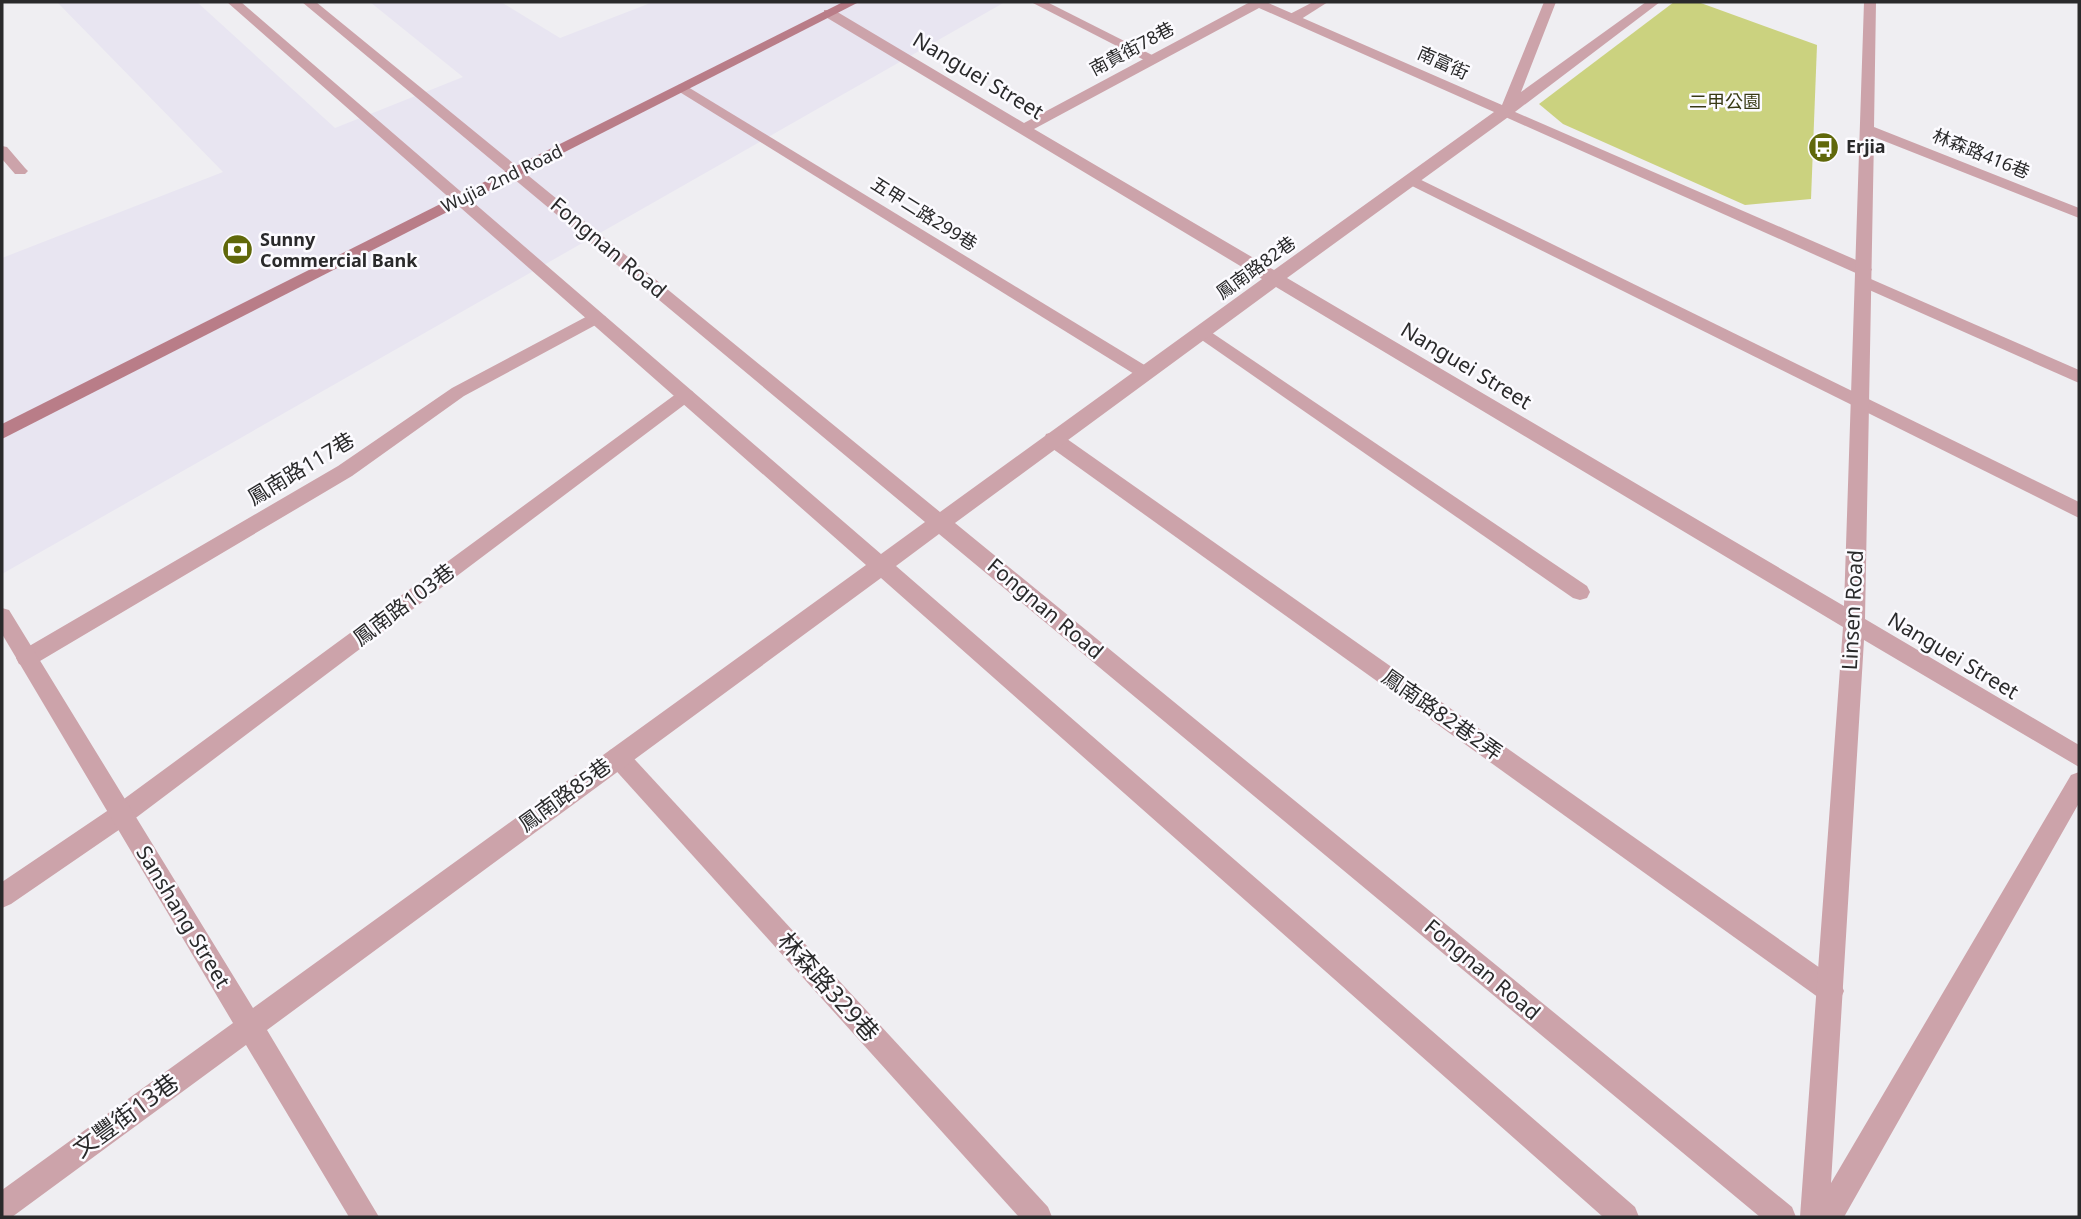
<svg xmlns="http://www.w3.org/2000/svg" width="2081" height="1219" font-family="'Noto Sans','Noto Sans TC',sans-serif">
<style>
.built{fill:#e8e5f1}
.green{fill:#cbd27f}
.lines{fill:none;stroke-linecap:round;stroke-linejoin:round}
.lane{fill:#cca3aa;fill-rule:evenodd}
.street{fill:#cca3aa;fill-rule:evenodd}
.secondary{fill:#b97d88;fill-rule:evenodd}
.labels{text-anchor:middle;stroke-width:5;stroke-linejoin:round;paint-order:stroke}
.far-street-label{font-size:18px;fill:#2a2a2b;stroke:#fcfbff}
.far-park-label{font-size:18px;fill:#383a15;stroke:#fcfbff}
.far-poi-label{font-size:18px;font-weight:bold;fill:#2a2a2b;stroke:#fcfbff;text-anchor:start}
.street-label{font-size:21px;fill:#2a2a2b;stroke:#fcfbff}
.near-street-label{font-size:24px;fill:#2a2a2b;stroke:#fcfbff}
</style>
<rect width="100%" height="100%" fill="#efeef2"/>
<polygon class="built" points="57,2 197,2 335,128 463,77 370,2 501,2 560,38 653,2 1005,2 2,574 2,258 223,172"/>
<polygon class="green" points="1674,2 1698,2 1817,45 1811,199 1745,205 1563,124 1539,104"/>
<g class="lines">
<g class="lane">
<polygon points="1031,2 1047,2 1160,59 1158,62 1148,62"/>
<polygon points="1313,2 1328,2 1298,21 1288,21 1288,15"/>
<polygon points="683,84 1151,369 1154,373 1151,377 1139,377 678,91 678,85"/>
<polygon points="1506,108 1870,266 1872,270 1864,275 1858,274 1501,115 1499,112 1501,109"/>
<polygon points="2,146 7,147 25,168 28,171 25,174 15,174 2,159"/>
<polygon points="1411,175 2079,502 2079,518 1406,183 1403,180 1406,177"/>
<polygon points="1864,276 2079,370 2079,383 1858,285 1856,281"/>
<polygon points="597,311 606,317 603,321 464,396 352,476 35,664 27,667 19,664 16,658 19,652 338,466 452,388"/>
<polygon points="1202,326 1587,586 1590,592 1587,598 1580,600 1573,598 1196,336 1193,332"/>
<polygon points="686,389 692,391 695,395 692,399 129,823 11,904 2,908 2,882 113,807 680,391"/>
<polygon points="1053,432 1060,434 1840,982 1844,991 1840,1000 1831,1004 1822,1000 1046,444 1044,439 1046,434"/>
<polygon points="618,747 626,750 1048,1207 1052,1217 1019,1217 610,764 607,757 610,750"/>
</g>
<path class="street" d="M 227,2 L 241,2 L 881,554 L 925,522 L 302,2 L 316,2 L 940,512 L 1262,279 L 824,16 L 824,10 L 834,10 L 1024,123 L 1250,2 L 1266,2 L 1502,105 L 1544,2 L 1556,2 L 1521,92 L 1646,2 L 1660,2 L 1511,115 L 1287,278 L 1844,606 L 1864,2 L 1876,2 L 1874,127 L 2079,208 L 2079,218 L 1874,137 L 1865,619 L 2079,745 L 2079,767 L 1864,640 L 1831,1183 L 2071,775 L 2079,772 L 2079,803 L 1844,1217 L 1800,1217 L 1843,627 L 1276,287 L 955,523 L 1792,1207 L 1796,1217 L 1760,1217 L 939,534 L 896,566 L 1635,1207 L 1639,1217 L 1603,1217 L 881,578 L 267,1030 L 379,1217 L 349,1217 L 246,1045 L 12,1217 L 2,1217 L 2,1190 L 233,1023 L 2,634 L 2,608 L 9,610 L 253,1008 L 866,565 ZM 1259,8 L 1494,112 L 1274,270 L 1034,129 Z"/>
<polygon class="secondary" points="843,2 859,2 2,439 2,424"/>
</g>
<defs>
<symbol id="bus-disc" viewBox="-11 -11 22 22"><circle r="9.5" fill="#60680a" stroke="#fcfbff"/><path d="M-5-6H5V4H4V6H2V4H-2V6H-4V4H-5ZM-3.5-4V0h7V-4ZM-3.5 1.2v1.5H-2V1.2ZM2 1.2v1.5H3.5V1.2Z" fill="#fff"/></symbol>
<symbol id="bank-disc" viewBox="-11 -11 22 22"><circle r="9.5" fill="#60680a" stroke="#fcfbff"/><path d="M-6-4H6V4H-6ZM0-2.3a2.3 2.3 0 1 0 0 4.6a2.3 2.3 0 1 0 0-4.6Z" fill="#fff"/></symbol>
</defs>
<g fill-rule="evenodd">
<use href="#bus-disc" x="1806" y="130" width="35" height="35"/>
<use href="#bank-disc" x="220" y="232" width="35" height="35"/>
</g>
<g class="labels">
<g class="far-street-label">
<text transform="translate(1132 49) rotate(-28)" y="6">南貴街78巷</text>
<text transform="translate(1443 63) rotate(24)" y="6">南富街</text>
<text transform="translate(1981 154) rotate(22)" y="6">林森路416巷</text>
<text transform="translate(502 179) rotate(-26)" y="6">Wujia 2nd Road</text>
<text transform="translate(924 214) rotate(32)" y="6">五甲二路299巷</text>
<text transform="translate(1256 268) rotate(-36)" y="6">鳳南路82巷</text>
</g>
<g class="far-park-label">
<text x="1725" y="108">二甲公園</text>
</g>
<g class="far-poi-label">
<text x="1846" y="153">Erjia</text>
<text x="260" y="246">Sunny<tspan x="260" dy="21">Commercial Bank</tspan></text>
</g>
<g class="street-label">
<text transform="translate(978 76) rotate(31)" y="7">Nanguei Street</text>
<text transform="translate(608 248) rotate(40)" y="7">Fongnan Road</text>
<text transform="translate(1466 366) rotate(31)" y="7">Nanguei Street</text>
<text transform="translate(301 469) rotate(-31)" y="7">鳳南路117巷</text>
<text transform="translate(404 605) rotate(-37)" y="7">鳳南路103巷</text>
<text transform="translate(1045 609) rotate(40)" y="7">Fongnan Road</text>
<text transform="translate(1853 610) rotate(-87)" y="7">Linsen Road</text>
<text transform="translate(1953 656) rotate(31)" y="7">Nanguei Street</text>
<text transform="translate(1442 715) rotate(35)" y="7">鳳南路82巷2弄</text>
<text transform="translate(565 795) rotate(-36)" y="7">鳳南路85巷</text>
<text transform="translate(183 917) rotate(59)" y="7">Sanshang Street</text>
<text transform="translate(1482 970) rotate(40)" y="7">Fongnan Road</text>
</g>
<g class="near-street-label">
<text transform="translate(828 987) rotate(48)" y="8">林森路329巷</text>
<text transform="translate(126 1116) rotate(-36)" y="8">文豐街13巷</text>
</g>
</g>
<rect width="2081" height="1219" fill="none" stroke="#2a2a2b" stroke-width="7"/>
</svg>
